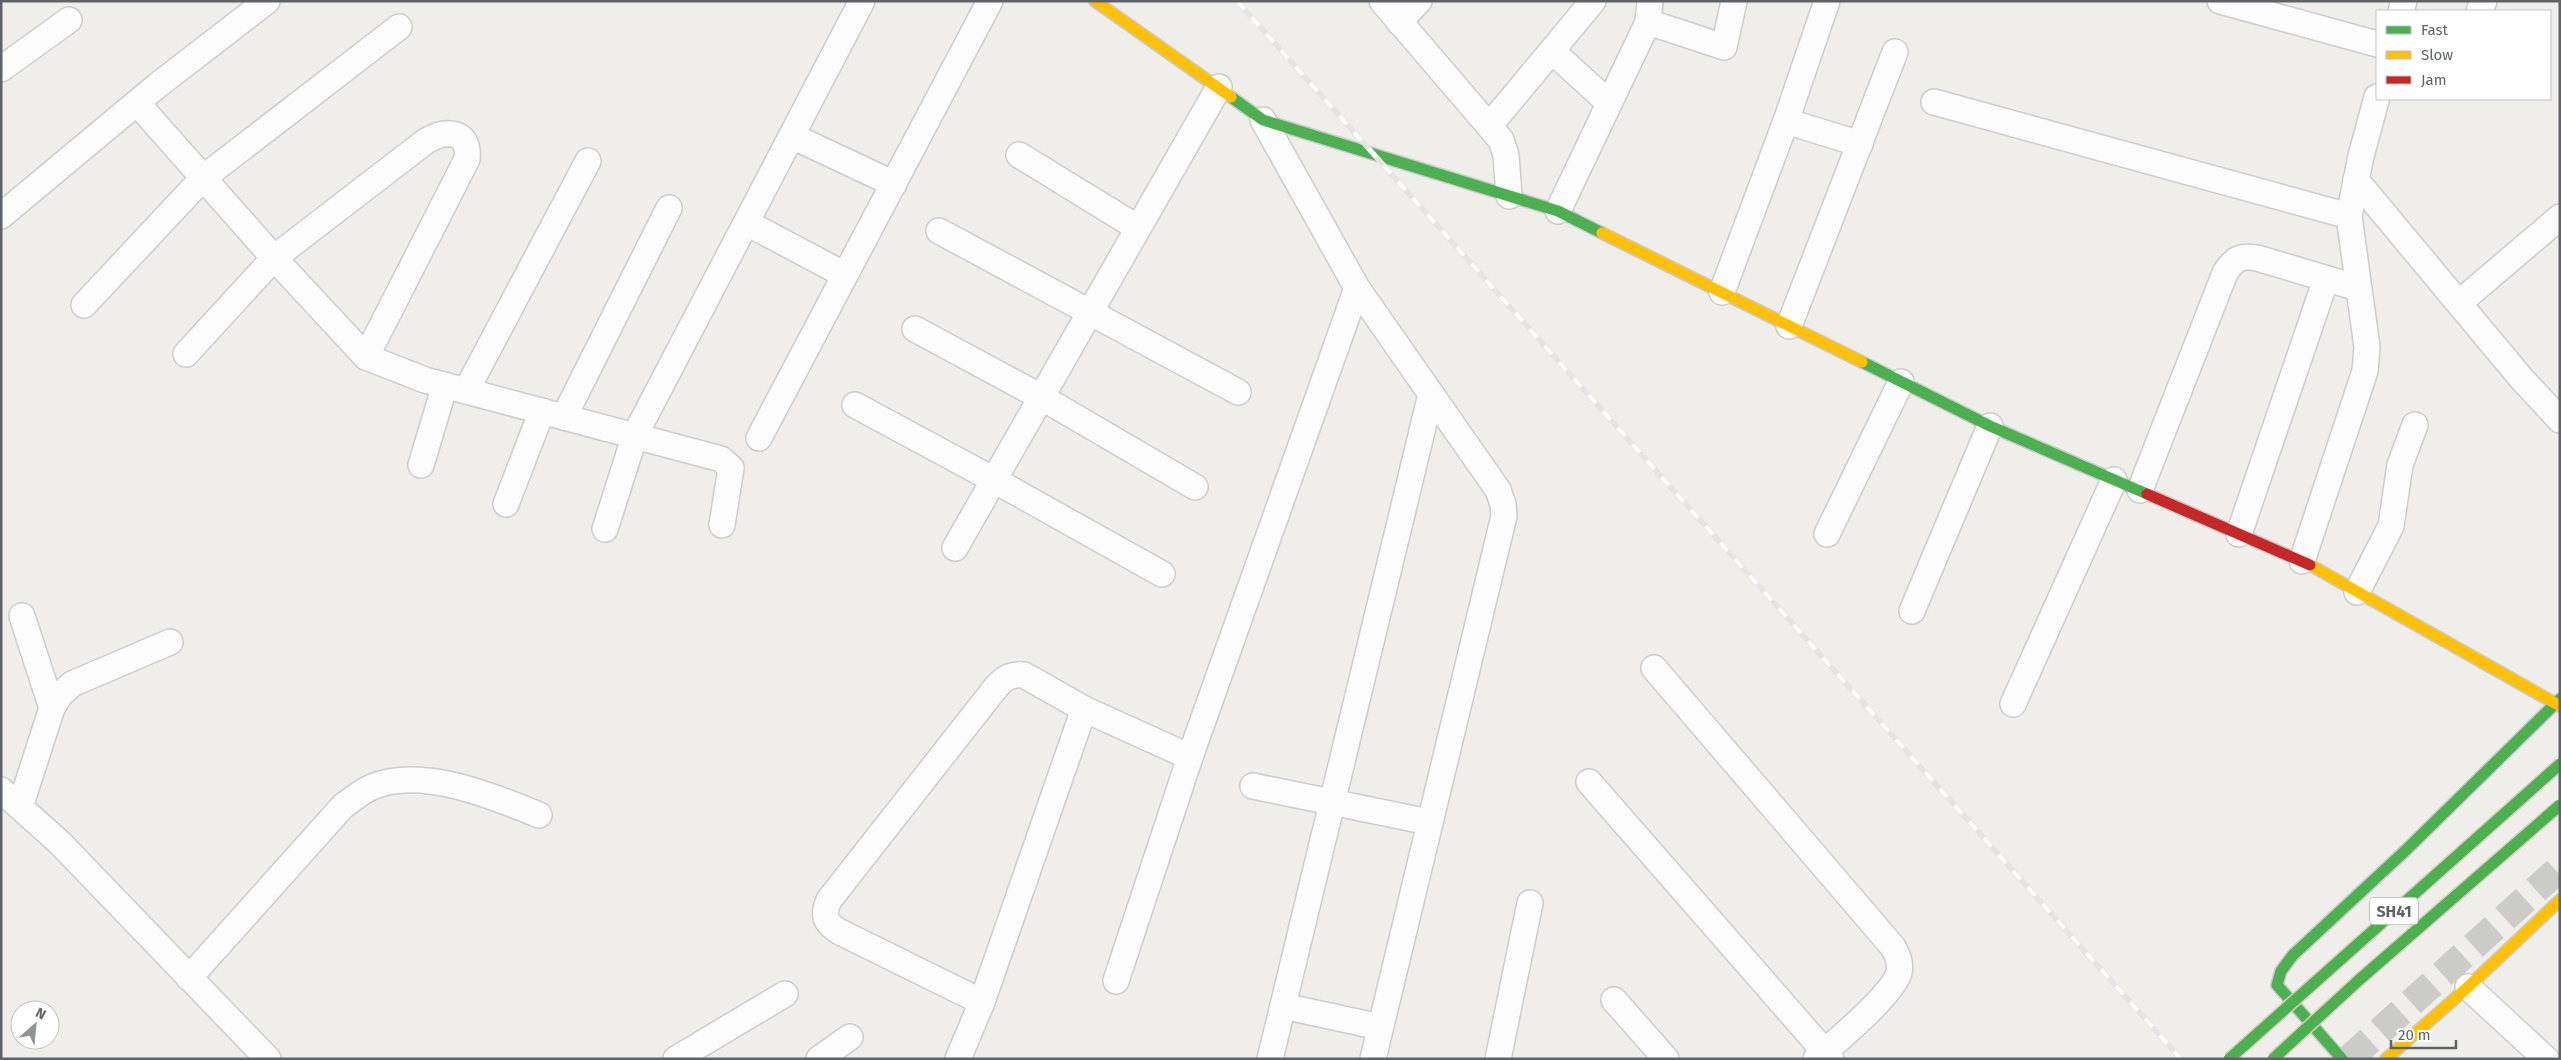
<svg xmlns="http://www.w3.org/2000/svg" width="2561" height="1060" font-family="'Fira Sans',sans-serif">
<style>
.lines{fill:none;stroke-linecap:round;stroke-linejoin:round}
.secondary-tunnel{stroke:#cbcbca;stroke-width:28;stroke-dasharray:28 14;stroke-linecap:butt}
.street-casing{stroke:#cbcccc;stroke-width:28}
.fast-casing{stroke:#cacacb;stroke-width:14}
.slow-casing{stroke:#cacacb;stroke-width:14}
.jam-casing{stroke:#cacacb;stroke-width:14}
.street{stroke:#fdfcfc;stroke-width:25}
.fast{stroke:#4caf50;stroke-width:11}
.slow{stroke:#ffc107;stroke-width:11}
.jam{stroke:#c62828;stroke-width:11}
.rail-casing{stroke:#e4e4e4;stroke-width:5.5}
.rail{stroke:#fff;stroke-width:4;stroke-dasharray:11;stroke-linecap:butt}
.fast-bridge-casing{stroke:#d7ceb8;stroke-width:14;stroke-linecap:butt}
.fast-bridge{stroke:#4caf50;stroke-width:11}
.labels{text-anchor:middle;stroke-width:4.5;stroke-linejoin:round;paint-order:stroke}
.shield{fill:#fff;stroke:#8f9295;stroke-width:1}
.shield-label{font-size:16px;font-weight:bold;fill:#5f6368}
</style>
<rect width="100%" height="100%" fill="#efeeea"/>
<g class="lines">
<polyline class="secondary-tunnel" points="2349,1059 2560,868"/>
<defs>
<g id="street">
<polyline points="1382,1 1501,140 1506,155 1509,196"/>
<polyline points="2220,1 2377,44"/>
<polyline points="2401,11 2404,1"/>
<polyline points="2479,11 2484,1"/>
<polyline points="1399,22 1419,1"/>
<polyline points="1648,22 1724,47 1734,1"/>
<polyline points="1552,51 1609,103"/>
<polyline points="1,69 69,20"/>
<polyline points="1934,102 2349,216"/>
<polyline points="137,103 274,258 366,357 425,380 721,459 731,468 722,525"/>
<polyline points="1786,121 1860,144"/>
<polyline points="1490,125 1593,1"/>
<polyline points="792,136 894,184"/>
<polyline points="1019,155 1138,228"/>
<polyline points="2356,180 2521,378 2560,420"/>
<polyline points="1558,211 1648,22 1650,1"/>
<polyline points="1,216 158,85 267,1"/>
<polyline points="747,223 845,275"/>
<polyline points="939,231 1238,392"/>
<polyline points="1357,288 1498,490 1503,504 1504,516 1373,1059"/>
<polyline points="1722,292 1786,121 1827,1"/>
<polyline points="2459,303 2560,217"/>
<polyline points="84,305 203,178 399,27"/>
<polyline points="1789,326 1895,52"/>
<polyline points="915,329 1041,397 1195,487"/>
<path d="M 186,354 L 274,258 L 426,141 C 446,129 470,130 467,159 L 366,357"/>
<polyline points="466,391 588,161"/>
<polyline points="855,405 994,480 1162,574"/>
<polyline points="564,417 669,208"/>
<polyline points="759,438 990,1"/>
<polyline points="421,465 445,385"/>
<path d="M 2140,490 L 2225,273 C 2234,259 2240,255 2257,258 L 2358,288"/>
<polyline points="506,504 542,411"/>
<polyline points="605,529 635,435 862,1"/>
<polyline points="1827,534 1901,382"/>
<polyline points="2239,534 2326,279"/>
<polyline points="955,548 1219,87"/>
<polyline points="2302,561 2365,371 2367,347 2349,216 2361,156 2377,97"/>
<polyline points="2357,592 2391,526 2400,465 2415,425"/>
<polyline points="1912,611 1990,426"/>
<polyline points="22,616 52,708"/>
<path d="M 1654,668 L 1893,947 C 1898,956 1901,963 1899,973 C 1892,995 1836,1042 1816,1059"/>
<polyline points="2013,704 2114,480"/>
<polyline points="1589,782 1831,1059"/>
<polyline points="1253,786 1429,822"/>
<polyline points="1,790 60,843 268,1059"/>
<polyline points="20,807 52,708 60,695 72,684 170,642"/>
<path d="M 189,978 L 343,806 C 352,800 362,791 372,787 C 421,766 493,796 539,815"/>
<polyline points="1116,981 1190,757 1357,288 1263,120"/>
<polyline points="2468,987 2546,1059"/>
<polyline points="1614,1000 1666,1059"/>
<path d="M 982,1002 L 840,932 C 825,923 822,916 829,900 L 997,686 C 1006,677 1011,674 1024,675 L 1084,709 L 1190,757"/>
<polyline points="1283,1006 1380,1027"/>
<polyline points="676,1059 785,994"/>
<polyline points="819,1059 850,1037"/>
<polyline points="958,1059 982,1002 1084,709"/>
<polyline points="1270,1059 1431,394"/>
<polyline points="1498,1059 1530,903"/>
</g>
<g id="fast">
<polyline points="1231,97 1263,120 1558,211 1602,233"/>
<polyline points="1862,362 1990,426 2147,494"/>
<polyline points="2342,1059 2277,985 2281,971 2293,955 2405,851 2560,699"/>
</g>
<g id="slow">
<polyline points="1095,1 1231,97"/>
<polyline points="1602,233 1862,362"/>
<polyline points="2310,565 2560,706"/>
<polyline points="2386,1059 2468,987 2560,900"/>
</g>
<polyline id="jam" points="2147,494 2310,565"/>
</defs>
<use href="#street" class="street-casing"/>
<use href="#fast" class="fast-casing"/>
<use href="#slow" class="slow-casing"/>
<use href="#jam" class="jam-casing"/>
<use href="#street" class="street"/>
<use href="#fast" class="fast"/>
<use href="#slow" class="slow"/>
<use href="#jam" class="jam"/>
<defs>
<polyline id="rail" points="1237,1 2181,1059"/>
</defs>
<use href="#rail" class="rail-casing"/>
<use href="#rail" class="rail"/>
<defs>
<g id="fast-bridge">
<polyline points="2229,1059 2560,764"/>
<polyline points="2273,1059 2359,980 2560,805"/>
</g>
</defs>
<use href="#fast-bridge" class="fast-bridge-casing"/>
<use href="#fast-bridge" class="fast-bridge"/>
</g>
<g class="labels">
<rect class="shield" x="2370" y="897.5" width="48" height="27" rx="4"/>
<g class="shield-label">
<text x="2394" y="917">SH41</text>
</g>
</g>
<rect width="2561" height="1060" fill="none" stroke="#5f6368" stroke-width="5"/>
<rect x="2376" y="10" width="175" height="90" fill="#ffffff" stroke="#bfc1c3"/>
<rect x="2386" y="26" width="25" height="8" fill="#4caf50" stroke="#bfc1c3"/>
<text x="2421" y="35" font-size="15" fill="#5f6368">Fast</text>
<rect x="2386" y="51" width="25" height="8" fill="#ffc107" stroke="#bfc1c3"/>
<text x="2421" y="60" font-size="15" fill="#5f6368">Slow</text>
<rect x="2386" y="76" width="25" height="8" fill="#c62828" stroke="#bfc1c3"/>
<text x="2421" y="85" font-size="15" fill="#5f6368">Jam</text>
<g transform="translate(35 1025) rotate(27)"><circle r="24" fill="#ffffff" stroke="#bfc1c3"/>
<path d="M0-4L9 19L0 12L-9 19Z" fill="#919496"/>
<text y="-8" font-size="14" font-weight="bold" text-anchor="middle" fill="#5f6368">N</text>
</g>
<path d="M2391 1040v8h65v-8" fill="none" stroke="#5f6368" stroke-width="2.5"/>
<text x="2398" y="1040" font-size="15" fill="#5f6368" stroke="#ffffff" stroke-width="4" paint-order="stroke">20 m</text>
</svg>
